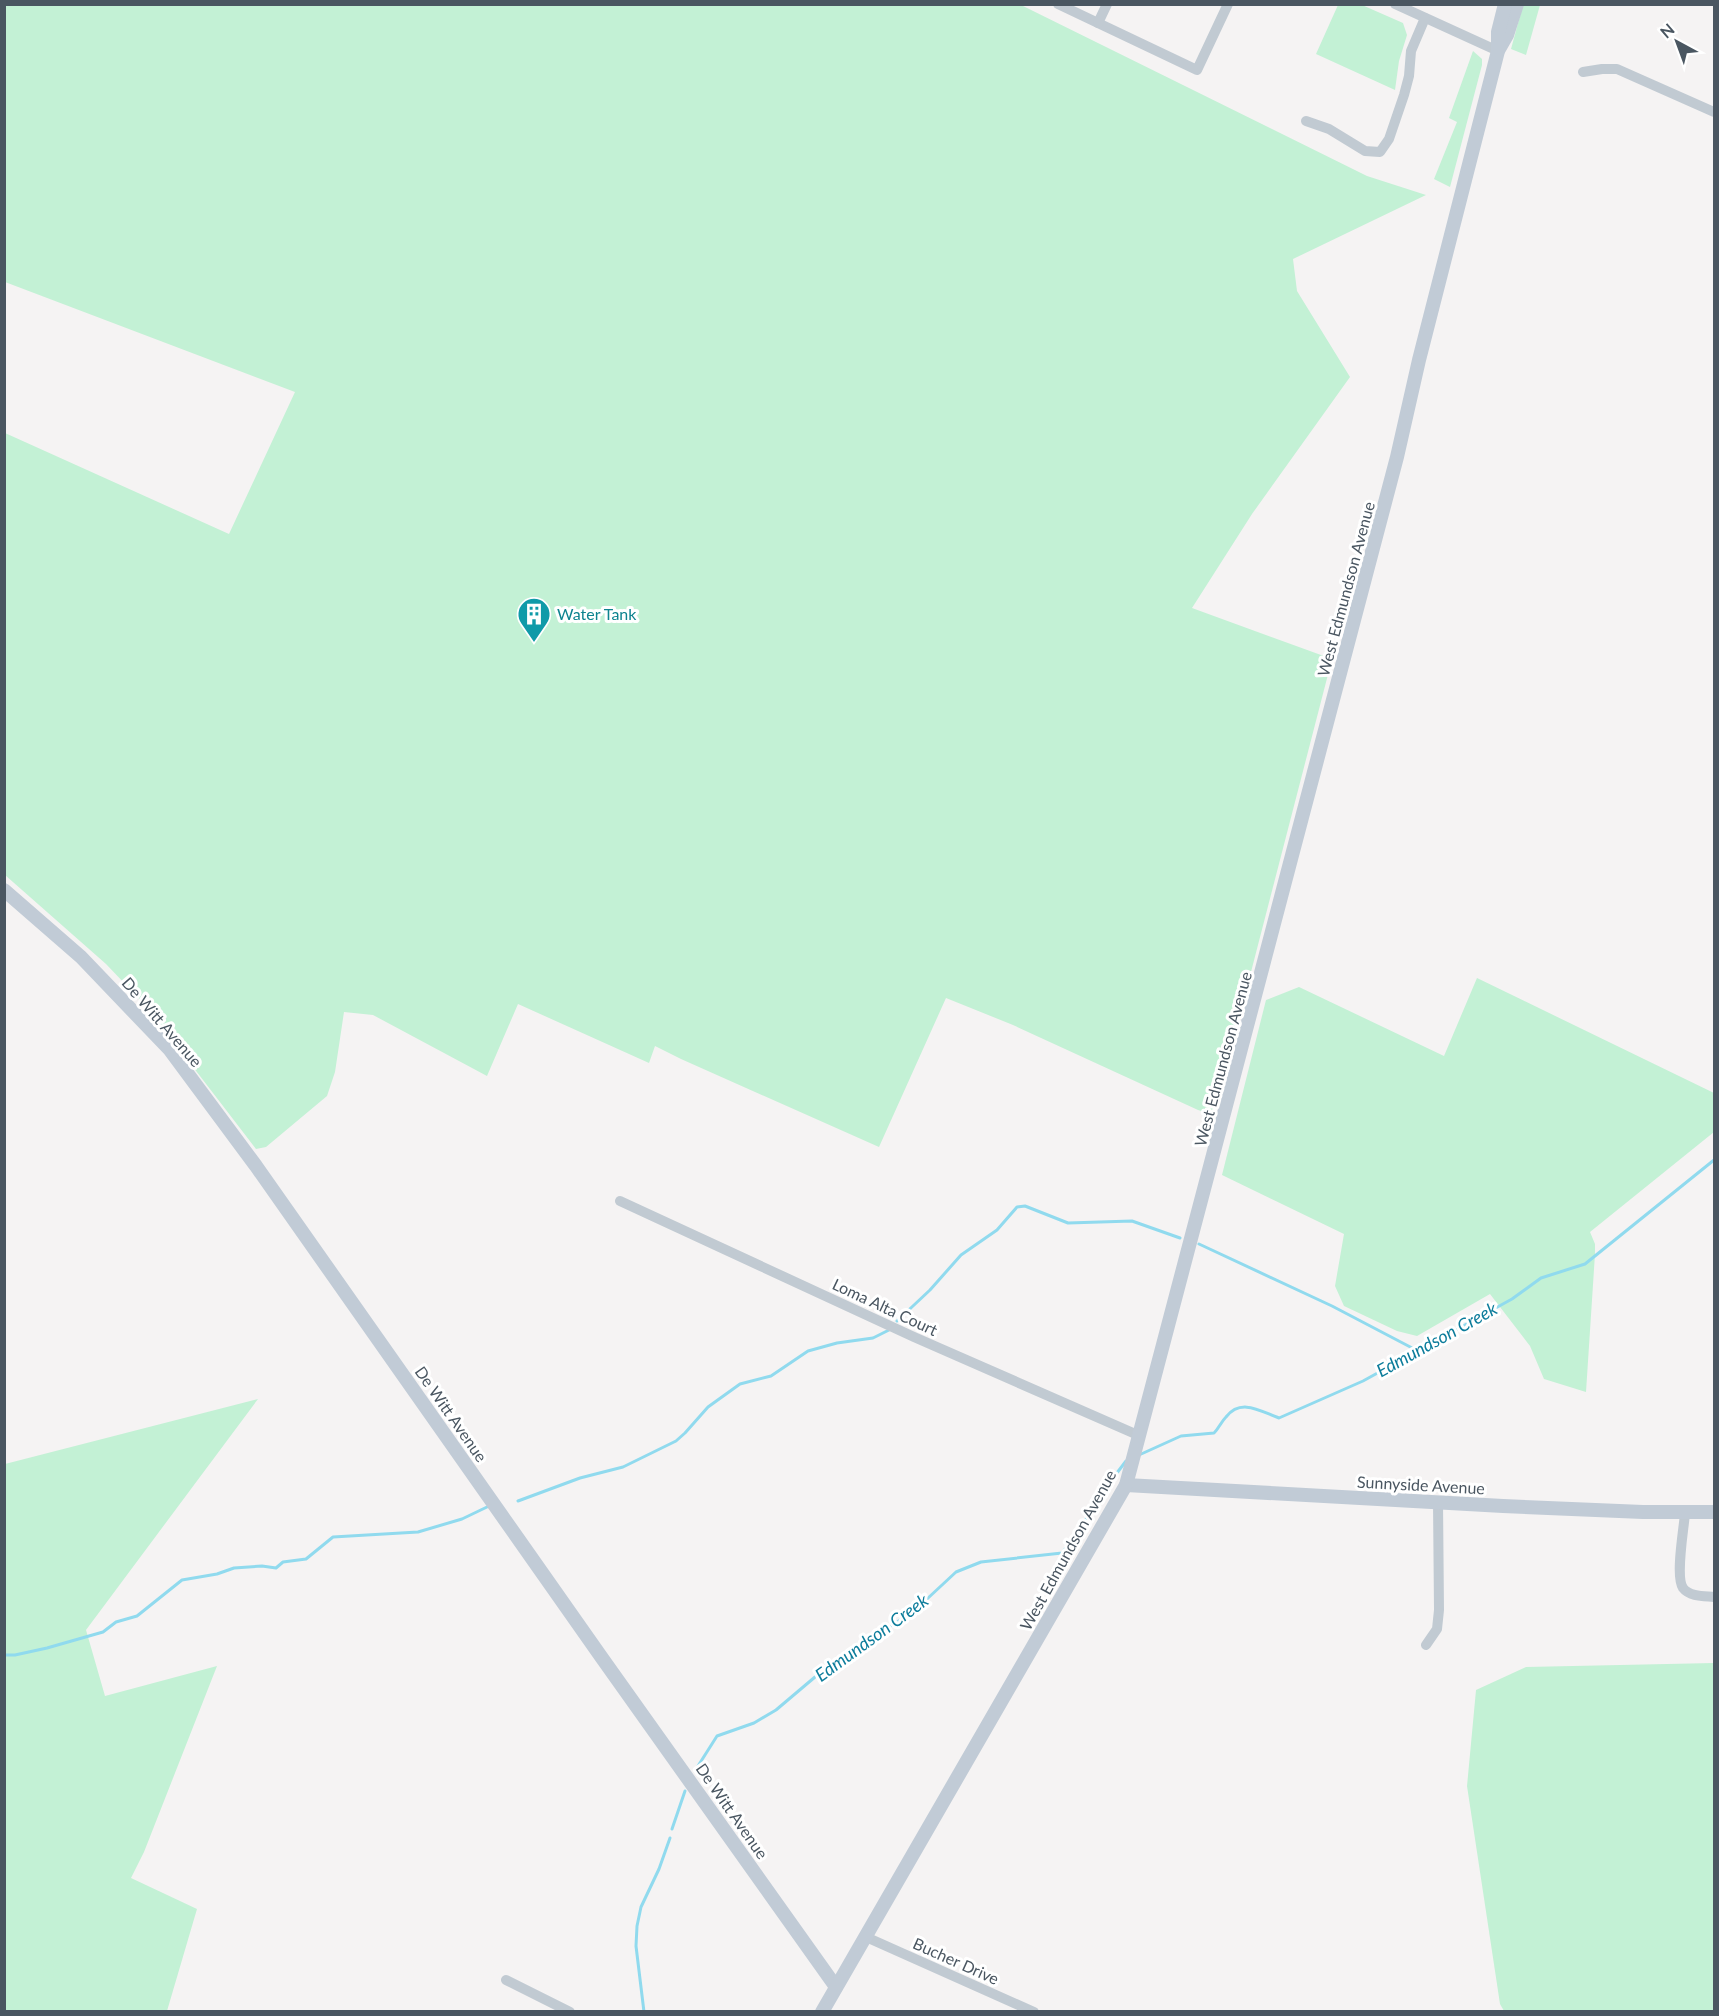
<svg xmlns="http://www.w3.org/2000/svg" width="1719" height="2016" font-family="Lato,sans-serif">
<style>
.green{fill:#c3f1d5}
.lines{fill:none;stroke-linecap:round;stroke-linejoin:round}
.stream{stroke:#90daee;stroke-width:3}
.street{stroke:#c1cad2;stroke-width:10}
.secondary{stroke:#c1cbd6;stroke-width:14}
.labels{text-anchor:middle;stroke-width:6;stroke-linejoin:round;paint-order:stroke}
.street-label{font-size:16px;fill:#4a5661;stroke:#fff}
.culture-label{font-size:16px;fill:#0d838f;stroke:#fff;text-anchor:start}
.water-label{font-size:18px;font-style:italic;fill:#0c7c9b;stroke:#fff}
</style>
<rect width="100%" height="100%" fill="#f5f3f3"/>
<g class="green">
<polygon points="5,4 1021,5 1367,176 1426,195 1293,259 1297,291 1350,377 1252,514 1192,608 1332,659 1214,1115 1198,1110 1013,1025 946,998 879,1147 681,1059 655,1046 649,1063 518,1004 487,1076 373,1015 344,1012 335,1072 327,1096 266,1147 256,1149 147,1007 106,964 5,875 5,433 229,534 295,392 5,282"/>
<polygon points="1338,5 1362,5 1403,23 1407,35 1399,61 1395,90 1316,54"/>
<polygon points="1523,5 1540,5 1526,55 1511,49"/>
<polygon points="1473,51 1482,59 1482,65 1450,187 1434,179 1457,122 1449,118"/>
<polygon points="1477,978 1714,1093 1714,1132 1590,1232 1595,1244 1595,1254 1586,1392 1544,1379 1530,1346 1490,1294 1417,1336 1397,1331 1344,1306 1335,1286 1344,1234 1222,1175 1266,1000 1299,987 1444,1056"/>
<polygon points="258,1399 86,1630 105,1696 217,1666 144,1852 131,1878 197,1909 167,2011 5,2011 5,1464"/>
<polygon points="1714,1663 1714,2011 1504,2011 1500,2004 1467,1786 1476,1690 1526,1667"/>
</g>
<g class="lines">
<g class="stream">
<polyline points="1199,1244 1332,1306 1416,1350"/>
<polyline points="897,1321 930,1290 961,1255 997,1230 1017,1207 1025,1206 1068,1223 1132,1221 1180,1238"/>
<path d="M 1139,1455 L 1181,1436 L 1214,1433 C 1219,1428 1221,1422 1226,1417 C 1241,1398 1260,1411 1279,1418 L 1363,1381 L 1512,1299 L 1541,1278 L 1585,1264 L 1714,1160"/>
<polyline points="518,1501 580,1478 623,1467 676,1441 685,1433 708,1407 740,1384 771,1376 808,1351 837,1343 873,1338 889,1330"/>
<polyline points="4,1655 15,1655 47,1648 103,1632 116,1622 137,1616 182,1580 217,1574 234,1568 262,1566 276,1568 283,1562 306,1559 333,1537 418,1532 462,1519 487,1507"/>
<polyline points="698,1766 717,1736 754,1723 776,1710 815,1677 857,1647 913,1612 956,1572 981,1562 1062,1553 1075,1537 1104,1490 1126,1461"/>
<polyline points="672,1829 685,1791"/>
<polyline points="644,2012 636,1946 637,1926 641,1907 659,1869 670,1838"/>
</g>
<g class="street">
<polyline points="1058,4 1197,70 1228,4"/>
<polyline points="1395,4 1498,51"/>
<polyline points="1098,23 1107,4"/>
<polyline points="1583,72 1602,69 1617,69 1714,112"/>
<polyline points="1306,121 1329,129 1365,151 1380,152 1389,139 1404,95 1409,76 1411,51 1425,18"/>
<polyline points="620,1201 914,1337 1140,1436"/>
<path d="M 1685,1513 C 1684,1528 1675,1577 1683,1588 C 1690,1597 1705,1596 1714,1597"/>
<polyline points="1426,1645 1437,1629 1439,1610 1438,1502"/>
<polyline points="866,1937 1034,2012"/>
<polyline points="506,1980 570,2012"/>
</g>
<g class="secondary">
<polyline points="1499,49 1507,35 1517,4"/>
<polyline points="4,890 81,957 170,1050 256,1166 602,1658 836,1987"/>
<polyline points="1126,1485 1503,1506 1643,1512 1714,1512"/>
<polyline points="822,2012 1126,1485 1397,457 1419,360 1498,51 1498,32 1505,4"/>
</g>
</g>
<defs>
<symbol id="building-pin" viewBox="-11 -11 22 30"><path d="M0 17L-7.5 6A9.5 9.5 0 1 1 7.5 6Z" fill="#0f9aa8" stroke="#fff"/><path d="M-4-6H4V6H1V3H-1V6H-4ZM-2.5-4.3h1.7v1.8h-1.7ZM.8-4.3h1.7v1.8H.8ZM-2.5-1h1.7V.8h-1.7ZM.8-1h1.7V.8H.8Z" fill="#fff"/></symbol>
</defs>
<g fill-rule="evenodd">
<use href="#building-pin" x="515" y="595" width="38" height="52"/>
</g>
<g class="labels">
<g class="street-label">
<text transform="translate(1346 589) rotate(-75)" y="6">West Edmundson Avenue</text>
<text transform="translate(162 1022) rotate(49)" y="6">De Witt Avenue</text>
<text transform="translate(1223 1059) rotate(-75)" y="6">West Edmundson Avenue</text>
<text transform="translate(885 1307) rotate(25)" y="6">Loma Alta Court</text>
<text transform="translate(451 1414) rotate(55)" y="6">De Witt Avenue</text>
<text transform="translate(1421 1485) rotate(3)" y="6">Sunnyside Avenue</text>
<text transform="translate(1068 1550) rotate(-61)" y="6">West Edmundson Avenue</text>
<text transform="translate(732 1811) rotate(55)" y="6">De Witt Avenue</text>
<text transform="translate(956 1961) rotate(24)" y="6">Bucher Drive</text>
</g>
<g class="culture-label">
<text x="557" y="620">Water Tank</text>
</g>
<g class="water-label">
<text transform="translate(1437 1340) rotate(-29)" y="6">Edmundson Creek</text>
<text transform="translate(872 1638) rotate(-36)" y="6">Edmundson Creek</text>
</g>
</g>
<rect width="1719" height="2016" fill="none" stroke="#4a5661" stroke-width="12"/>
<g transform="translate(1677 42) rotate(319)" stroke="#ffffff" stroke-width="4.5" paint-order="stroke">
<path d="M0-4.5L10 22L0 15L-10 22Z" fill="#4a5661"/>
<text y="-9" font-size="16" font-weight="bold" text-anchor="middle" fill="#4a5661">N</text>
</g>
</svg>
